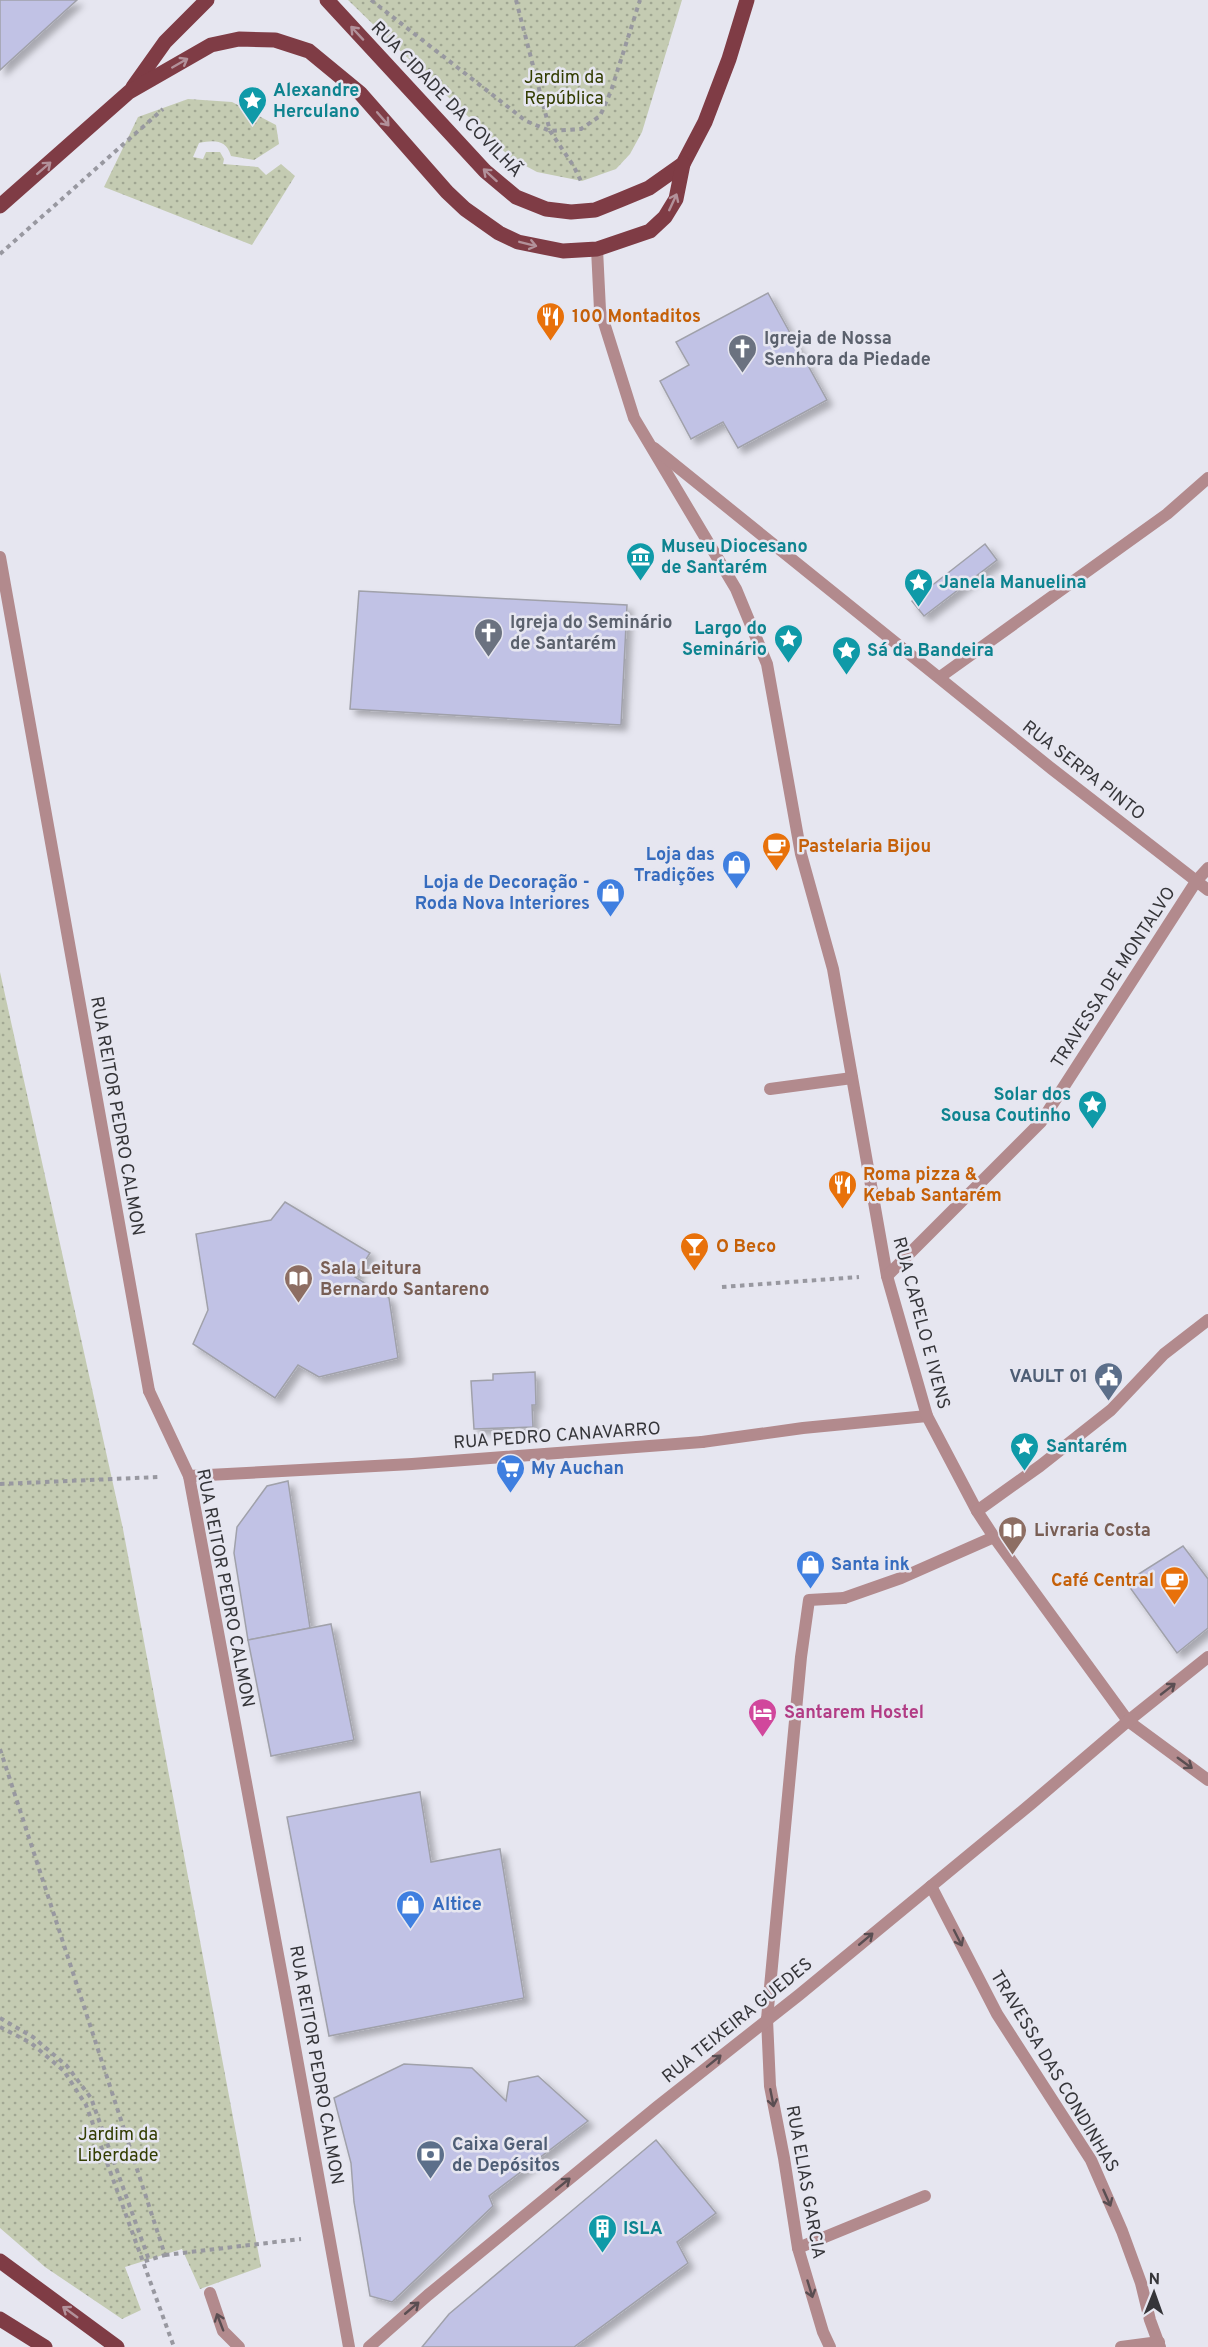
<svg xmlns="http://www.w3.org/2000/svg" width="1208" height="2347" font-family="Overpass,sans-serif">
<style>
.park{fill:url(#park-dots)}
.building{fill:#c1c2e5;stroke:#a0a1aa;stroke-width:1.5;filter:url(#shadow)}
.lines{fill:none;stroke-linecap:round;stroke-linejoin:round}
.path{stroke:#9898a0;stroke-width:4;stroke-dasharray:4.5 4.5;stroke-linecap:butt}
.service{stroke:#b28a8d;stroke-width:12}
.pedestrian{stroke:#b28a8d;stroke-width:12}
.minor{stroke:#b28a8d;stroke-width:12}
.primary{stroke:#7f3c45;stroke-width:15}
.oneway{stroke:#b2919a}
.oneway2{stroke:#5a4e52}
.labels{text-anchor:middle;stroke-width:5;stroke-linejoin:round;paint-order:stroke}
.park-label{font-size:18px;fill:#333d02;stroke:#e6e6f0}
.culture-label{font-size:18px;font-weight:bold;fill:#0d838f;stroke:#e6e6f0;text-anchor:start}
.street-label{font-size:18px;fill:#353539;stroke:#e6e6f0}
.food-label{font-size:18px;font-weight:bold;fill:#c56008;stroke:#e6e6f0;text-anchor:start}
.worship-label{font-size:18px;font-weight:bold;fill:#5b616d;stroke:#e6e6f0;text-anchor:start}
.shop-label{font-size:18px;font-weight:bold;fill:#366cbe;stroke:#e6e6f0;text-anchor:start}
.education-label{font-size:18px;font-weight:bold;fill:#785e54;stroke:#e6e6f0;text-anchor:start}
.service-label{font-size:18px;font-weight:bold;fill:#4e5e75;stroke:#e6e6f0;text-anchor:end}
.hotel-label{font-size:18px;font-weight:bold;fill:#b23c85;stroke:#e6e6f0;text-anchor:start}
</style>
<defs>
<pattern id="park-dots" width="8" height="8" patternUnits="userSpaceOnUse" patternTransform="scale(1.5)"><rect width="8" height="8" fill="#c4cbb2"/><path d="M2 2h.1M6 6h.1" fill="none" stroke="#a0a692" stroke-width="1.8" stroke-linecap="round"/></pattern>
<filter id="shadow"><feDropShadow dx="5.5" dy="5.5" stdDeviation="3" flood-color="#0004"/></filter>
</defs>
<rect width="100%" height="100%" fill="#e6e6f0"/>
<g class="park">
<polygon points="348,0 682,0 642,132 630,154 616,169 582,181 537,172 511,158"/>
<path d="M 188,99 L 232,102 L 276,125 L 279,144 L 254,160 L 231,156 C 226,139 214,140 199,143 L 193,157 L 203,159 L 206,152 L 220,152 L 224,159 L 223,164 L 258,167 L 266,175 L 281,164 L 295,176 L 252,245 L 104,187 L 138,117 Z"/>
<polygon points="0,972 123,1529 261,2267 200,2289 182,2249 125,2267 141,2310 122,2319 45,2267 0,2228"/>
</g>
<g class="building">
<polygon points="0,0 77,0 0,70"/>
<polygon points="768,293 827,400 738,448 723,422 691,439 660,381 689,365 676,342"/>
<polygon points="985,544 997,560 924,616 912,601"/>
<polygon points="359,591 627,605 621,725 350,709"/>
<polygon points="285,1202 370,1253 355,1277 389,1298 398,1358 319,1377 298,1365 275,1398 193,1344 208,1310 196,1234 271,1220"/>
<polygon points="535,1372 536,1405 532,1405 533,1427 474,1429 471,1381 493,1380 493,1374"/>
<polygon points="288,1481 310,1628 248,1640 234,1553 237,1527 267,1486"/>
<polygon points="1183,1546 1208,1579 1208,1628 1177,1653 1126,1582"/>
<polygon points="331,1624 354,1740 271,1756 248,1640"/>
<polygon points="420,1792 431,1862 500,1849 524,1998 329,2036 287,1817"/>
<polygon points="404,2064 472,2068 506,2101 509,2082 538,2076 588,2121 489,2196 493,2206 392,2302 370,2296 354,2202 351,2163 334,2098"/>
<polygon points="656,2140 716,2213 677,2242 688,2263 574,2347 422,2347 449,2314"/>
</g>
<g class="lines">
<g class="path">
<polyline points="371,0 526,121 550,131 581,129 600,116 611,91 640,0"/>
<polyline points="516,0 550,131 573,165 581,181"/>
<polyline points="0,254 163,109"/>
<polyline points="722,1287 859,1277"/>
<polyline points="0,1484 158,1477"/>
<polyline points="0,1749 165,2255 142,2262"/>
<polyline points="0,2018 33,2037 67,2066 91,2098 149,2260"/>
<polyline points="0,2027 31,2043 64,2071 86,2105 174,2347"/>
<polyline points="165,2255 301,2239"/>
</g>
<g class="service">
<polyline points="1197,880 1208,868"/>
<polyline points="702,1442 803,1428 927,1416"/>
<polyline points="767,2019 801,1657 809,1600 844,1598"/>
<polyline points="210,2293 223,2331 239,2347"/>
</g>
<g class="pedestrian">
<polyline points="597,249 600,310 634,418 736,589 767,664 801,854 833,969 887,1276 927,1416 977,1511 994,1537 1128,1721"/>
<polyline points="654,448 1052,769 1208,890"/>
<polyline points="0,557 149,1391"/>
<polyline points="940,677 1167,514 1208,478"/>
<polyline points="770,1089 852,1078"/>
<polyline points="887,1276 1041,1122 1197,880"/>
<polyline points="977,1511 1040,1466 1111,1410 1164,1354 1208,1320"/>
<polyline points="844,1598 901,1578 994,1537"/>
<polyline points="798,2248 925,2196"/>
</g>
<g class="minor">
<polyline points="149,1391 189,1476 287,2003 349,2347"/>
<polyline points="189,1476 412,1464 702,1442"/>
<polyline points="1128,1721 1208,1780"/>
<polyline points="931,1886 997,2014 1091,2160 1122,2231 1141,2283 1150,2320 1160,2347"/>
<polyline points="767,2019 770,2086 784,2158 798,2248 823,2332 830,2347"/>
<polyline points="369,2347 428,2295 657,2107 799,1995 1032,1803 1128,1721 1208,1657"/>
<polyline points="1121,2347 1159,2342"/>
</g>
<g class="primary">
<polyline points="327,0 485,171 516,197 546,209 571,212 595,210 620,200 649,188 683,164 705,122 729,59 747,0"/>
<polyline points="133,87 165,42 207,0"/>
<polyline points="0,206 129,92 211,45 239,39 275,40 309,51 360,93 447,192 465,209 499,233 518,242 563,251 597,249 650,231 665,217 676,199 683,164"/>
<polyline points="0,2261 117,2347"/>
<polyline points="0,2319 45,2347"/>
</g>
</g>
<defs><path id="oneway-shaft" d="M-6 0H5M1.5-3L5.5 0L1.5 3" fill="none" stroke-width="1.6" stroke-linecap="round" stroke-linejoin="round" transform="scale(1.5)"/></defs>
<g class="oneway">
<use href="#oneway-shaft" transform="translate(357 33) rotate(-133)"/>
<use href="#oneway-shaft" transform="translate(180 63) rotate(-30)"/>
<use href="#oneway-shaft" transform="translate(383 119) rotate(49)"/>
<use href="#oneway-shaft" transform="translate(44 168) rotate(-41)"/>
<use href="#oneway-shaft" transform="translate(490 175) rotate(-138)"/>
<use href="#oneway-shaft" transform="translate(673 202) rotate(-65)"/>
<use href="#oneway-shaft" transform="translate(528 244) rotate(14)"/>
<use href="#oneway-shaft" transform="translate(70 2312) rotate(-144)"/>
</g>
<g class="oneway2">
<use href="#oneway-shaft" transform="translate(1168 1689) rotate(-38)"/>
<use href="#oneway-shaft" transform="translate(1185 1763) rotate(36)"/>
<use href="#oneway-shaft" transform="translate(958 1938) rotate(63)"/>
<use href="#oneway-shaft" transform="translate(866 1939) rotate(-40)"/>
<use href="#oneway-shaft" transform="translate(714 2061) rotate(-39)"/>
<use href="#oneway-shaft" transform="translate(772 2098) rotate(79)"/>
<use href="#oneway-shaft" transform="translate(563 2184) rotate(-39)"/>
<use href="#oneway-shaft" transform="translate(1107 2198) rotate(66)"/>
<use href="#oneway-shaft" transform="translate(810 2289) rotate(73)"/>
<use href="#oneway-shaft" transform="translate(412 2308) rotate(-40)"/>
<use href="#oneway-shaft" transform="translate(220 2322) rotate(-111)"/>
</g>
<defs>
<symbol id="sight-pin" viewBox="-11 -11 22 30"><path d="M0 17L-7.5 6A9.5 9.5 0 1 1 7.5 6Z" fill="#0f9aa8" stroke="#e6e6f0"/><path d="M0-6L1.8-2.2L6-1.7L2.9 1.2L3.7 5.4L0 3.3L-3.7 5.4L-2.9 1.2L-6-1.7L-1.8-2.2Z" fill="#fff"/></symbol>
<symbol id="restaurant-pin" viewBox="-11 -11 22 30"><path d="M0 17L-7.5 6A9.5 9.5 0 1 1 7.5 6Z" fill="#e8710a" stroke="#e6e6f0"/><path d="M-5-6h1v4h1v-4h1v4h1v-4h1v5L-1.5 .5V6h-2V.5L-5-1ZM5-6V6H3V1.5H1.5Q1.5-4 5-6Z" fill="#fff"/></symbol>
<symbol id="church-pin" viewBox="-11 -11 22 30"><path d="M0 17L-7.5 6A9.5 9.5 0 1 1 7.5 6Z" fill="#6b7280" stroke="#e6e6f0"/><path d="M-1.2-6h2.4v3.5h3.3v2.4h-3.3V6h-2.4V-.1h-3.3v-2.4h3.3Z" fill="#fff"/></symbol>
<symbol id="museum-pin" viewBox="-11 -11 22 30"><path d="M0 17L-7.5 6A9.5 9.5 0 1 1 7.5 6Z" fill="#0f9aa8" stroke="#e6e6f0"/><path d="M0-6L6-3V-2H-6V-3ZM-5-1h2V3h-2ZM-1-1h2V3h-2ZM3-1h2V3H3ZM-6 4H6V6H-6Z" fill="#fff"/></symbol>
<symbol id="cafe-pin" viewBox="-11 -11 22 30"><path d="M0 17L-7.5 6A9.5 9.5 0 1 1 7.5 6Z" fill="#e8710a" stroke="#e6e6f0"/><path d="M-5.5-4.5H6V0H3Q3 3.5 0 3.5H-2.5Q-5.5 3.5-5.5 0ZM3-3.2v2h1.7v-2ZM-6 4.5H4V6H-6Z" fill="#fff"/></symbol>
<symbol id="shop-pin" viewBox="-11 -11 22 30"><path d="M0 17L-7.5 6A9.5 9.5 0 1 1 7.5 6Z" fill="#3f7fe0" stroke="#e6e6f0"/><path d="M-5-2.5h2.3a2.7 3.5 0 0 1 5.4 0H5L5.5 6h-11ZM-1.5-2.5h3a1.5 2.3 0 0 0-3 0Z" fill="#fff"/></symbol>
<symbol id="bar-pin" viewBox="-11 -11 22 30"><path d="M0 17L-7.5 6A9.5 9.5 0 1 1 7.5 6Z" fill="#e8710a" stroke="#e6e6f0"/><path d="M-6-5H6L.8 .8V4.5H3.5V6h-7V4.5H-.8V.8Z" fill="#fff"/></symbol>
<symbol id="library-pin" viewBox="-11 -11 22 30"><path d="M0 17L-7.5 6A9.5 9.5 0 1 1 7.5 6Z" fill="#8d6e63" stroke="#e6e6f0"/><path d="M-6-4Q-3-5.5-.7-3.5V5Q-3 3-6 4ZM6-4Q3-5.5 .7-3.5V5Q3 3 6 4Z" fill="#fff"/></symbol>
<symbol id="civic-pin" viewBox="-11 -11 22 30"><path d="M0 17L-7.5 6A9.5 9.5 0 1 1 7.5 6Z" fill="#5c6f8a" stroke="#e6e6f0"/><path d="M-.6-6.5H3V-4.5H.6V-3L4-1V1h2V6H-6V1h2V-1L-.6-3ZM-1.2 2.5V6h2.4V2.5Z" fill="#fff"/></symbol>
<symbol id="supermarket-pin" viewBox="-11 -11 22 30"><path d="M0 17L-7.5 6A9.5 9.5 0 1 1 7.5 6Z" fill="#3f7fe0" stroke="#e6e6f0"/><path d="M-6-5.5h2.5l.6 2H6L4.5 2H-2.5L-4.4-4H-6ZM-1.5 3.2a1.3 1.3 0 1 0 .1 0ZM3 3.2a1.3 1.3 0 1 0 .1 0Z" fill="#fff"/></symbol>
<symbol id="hotel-pin" viewBox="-11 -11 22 30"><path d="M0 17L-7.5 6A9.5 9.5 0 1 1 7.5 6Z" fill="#d1479c" stroke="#e6e6f0"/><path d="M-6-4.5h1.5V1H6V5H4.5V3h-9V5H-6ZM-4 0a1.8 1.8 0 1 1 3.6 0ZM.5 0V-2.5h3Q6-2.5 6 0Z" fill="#fff"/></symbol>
<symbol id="bank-pin" viewBox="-11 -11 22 30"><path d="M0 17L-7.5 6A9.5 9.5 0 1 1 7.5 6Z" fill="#5c6f8a" stroke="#e6e6f0"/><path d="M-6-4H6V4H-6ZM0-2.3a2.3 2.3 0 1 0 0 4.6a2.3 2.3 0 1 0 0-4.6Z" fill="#fff"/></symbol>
<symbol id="building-pin" viewBox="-11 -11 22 30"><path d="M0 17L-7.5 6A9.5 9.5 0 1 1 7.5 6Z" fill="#0f9aa8" stroke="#e6e6f0"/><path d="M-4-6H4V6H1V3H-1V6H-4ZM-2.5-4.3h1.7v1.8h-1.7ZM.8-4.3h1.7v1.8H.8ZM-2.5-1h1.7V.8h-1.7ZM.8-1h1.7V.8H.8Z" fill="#fff"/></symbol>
</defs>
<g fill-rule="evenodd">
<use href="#sight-pin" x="236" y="84" width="33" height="45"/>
<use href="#restaurant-pin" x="534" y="300" width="33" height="45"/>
<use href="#church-pin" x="726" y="332" width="33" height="45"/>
<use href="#museum-pin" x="624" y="540" width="33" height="45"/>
<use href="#sight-pin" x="902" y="566" width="33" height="45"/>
<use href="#church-pin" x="472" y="616" width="33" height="45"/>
<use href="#sight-pin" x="772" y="622" width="33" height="45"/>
<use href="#sight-pin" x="830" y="634" width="33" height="45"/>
<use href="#cafe-pin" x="760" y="830" width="33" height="45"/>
<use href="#shop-pin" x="720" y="848" width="33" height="45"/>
<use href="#shop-pin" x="594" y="876" width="33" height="45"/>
<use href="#sight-pin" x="1076" y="1088" width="33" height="45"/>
<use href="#restaurant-pin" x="826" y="1168" width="33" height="45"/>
<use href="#bar-pin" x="678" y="1230" width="33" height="45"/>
<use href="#library-pin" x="282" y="1262" width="33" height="45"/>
<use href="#civic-pin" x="1092" y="1360" width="33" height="45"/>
<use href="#sight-pin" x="1008" y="1430" width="33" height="45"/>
<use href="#supermarket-pin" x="494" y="1452" width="33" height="45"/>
<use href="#library-pin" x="996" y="1514" width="33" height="45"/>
<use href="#shop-pin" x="794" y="1548" width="33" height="45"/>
<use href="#cafe-pin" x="1158" y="1564" width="33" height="45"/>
<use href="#hotel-pin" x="746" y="1696" width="33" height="45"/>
<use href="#shop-pin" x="394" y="1888" width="33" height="45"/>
<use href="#bank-pin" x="414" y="2138" width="33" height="45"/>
<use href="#building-pin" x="586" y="2212" width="33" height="45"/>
</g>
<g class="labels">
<g class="park-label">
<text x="564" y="83">Jardim da<tspan x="564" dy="21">República</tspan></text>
<text x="118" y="2140">Jardim da<tspan x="118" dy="21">Liberdade</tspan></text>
</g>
<g class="culture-label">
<text x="273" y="96">Alexandre<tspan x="273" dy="21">Herculano</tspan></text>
<text x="661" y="552">Museu Diocesano<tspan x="661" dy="21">de Santarém</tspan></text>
<text x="939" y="588">Janela Manuelina</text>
<text x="767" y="634" text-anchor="end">Largo do<tspan x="767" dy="21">Seminário</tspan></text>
<text x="867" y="656">Sá da Bandeira</text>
<text x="1071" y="1100" text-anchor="end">Solar dos<tspan x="1071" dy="21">Sousa Coutinho</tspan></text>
<text x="1046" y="1452">Santarém</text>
<text x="623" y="2234">ISLA</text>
</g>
<g class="street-label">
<text transform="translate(447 99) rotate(46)" y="6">RUA CIDADE DA COVILHÃ</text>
<text transform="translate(1084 770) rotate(38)" y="6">RUA SERPA PINTO</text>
<text transform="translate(1113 977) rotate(-57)" y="6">TRAVESSA DE MONTALVO</text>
<text transform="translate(118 1116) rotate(80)" y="6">RUA REITOR PEDRO CALMON</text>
<text transform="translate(922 1323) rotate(75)" y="6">RUA CAPELO E IVENS</text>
<text transform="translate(557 1435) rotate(-4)" y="6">RUA PEDRO CANAVARRO</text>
<text transform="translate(226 1588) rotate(79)" y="6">RUA REITOR PEDRO CALMON</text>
<text transform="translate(737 2020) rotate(-39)" y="6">RUA TEIXEIRA GUEDES</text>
<text transform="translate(317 2065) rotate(80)" y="6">RUA REITOR PEDRO CALMON</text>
<text transform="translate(1055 2071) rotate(59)" y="6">TRAVESSA DAS CONDINHAS</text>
<text transform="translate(806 2182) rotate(80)" y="6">RUA ELIAS GARCIA</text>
</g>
<g class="food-label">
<text x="572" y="322">100 Montaditos</text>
<text x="798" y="852">Pastelaria Bijou</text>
<text x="863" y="1180">Roma pizza &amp;<tspan x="863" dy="21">Kebab Santarém</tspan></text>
<text x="716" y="1252">O Beco</text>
<text x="1154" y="1586" text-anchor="end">Café Central</text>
</g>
<g class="worship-label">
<text x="764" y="344">Igreja de Nossa<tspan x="764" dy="21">Senhora da Piedade</tspan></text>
<text x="510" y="628">Igreja do Seminário<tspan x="510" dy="21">de Santarém</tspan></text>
</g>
<g class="shop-label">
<text x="715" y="860" text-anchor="end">Loja das<tspan x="715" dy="21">Tradições</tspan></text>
<text x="590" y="888" text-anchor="end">Loja de Decoração -<tspan x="590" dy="21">Roda Nova Interiores</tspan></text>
<text x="531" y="1474">My Auchan</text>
<text x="831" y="1570">Santa ink</text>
<text x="432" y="1910">Altice</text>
</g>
<g class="education-label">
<text x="320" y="1274">Sala Leitura<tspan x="320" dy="21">Bernardo Santareno</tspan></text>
<text x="1034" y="1536">Livraria Costa</text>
</g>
<g class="service-label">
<text x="1088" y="1382">VAULT 01</text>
<text x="452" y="2150" text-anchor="start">Caixa Geral<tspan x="452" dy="21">de Depósitos</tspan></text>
</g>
<g class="hotel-label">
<text x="784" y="1718">Santarem Hostel</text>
</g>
</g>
<g transform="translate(1154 2293) rotate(1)" stroke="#e6e6f0" stroke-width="4.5" paint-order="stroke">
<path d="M0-4.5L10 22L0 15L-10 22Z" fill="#353539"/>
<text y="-9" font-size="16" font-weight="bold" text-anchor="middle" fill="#353539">N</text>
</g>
</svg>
